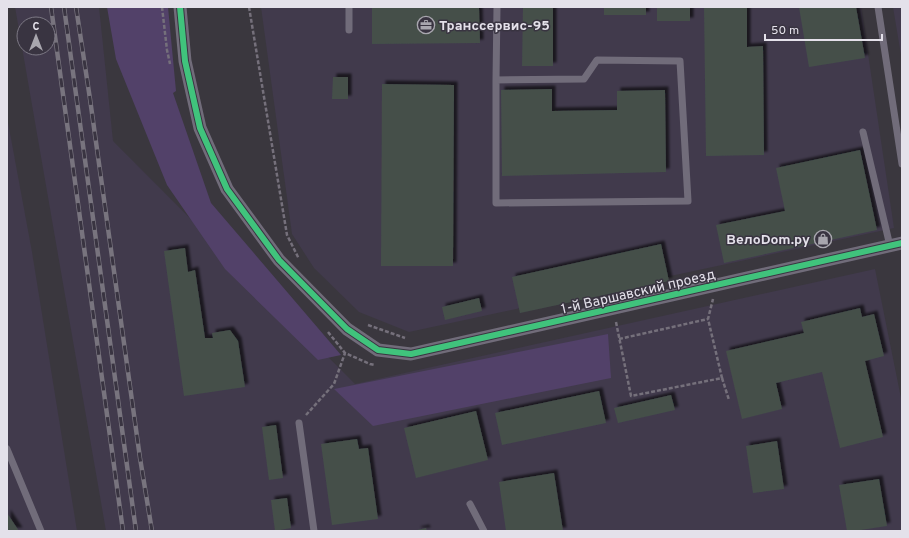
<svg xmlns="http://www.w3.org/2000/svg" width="909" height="538" font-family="Overpass,sans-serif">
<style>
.built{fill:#413a4c;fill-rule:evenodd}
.green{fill:#524169}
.building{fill:#444f4a;filter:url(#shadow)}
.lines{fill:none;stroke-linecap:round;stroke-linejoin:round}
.path{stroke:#75707b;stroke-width:2.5;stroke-dasharray:4 2;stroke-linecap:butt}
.service{stroke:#716c7a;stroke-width:7}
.minor{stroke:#716c7a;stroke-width:13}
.rail-casing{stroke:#78747e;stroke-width:4.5}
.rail{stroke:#393441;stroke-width:3;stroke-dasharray:9;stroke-linecap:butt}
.cycleway-casing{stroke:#393441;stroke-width:8}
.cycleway{stroke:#40c37c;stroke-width:6}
.labels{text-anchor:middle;stroke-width:3;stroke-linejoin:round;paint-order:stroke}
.poi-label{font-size:14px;font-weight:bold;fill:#e4e1ea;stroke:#393441;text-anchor:start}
.street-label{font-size:14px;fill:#e4e1ea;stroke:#393441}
</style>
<defs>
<filter id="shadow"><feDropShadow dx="3.5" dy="-3.5" stdDeviation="1" flood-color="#0009"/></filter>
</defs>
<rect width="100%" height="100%" fill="#3a373e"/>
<g class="built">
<path d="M 15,7 L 99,7 L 113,141 L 355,384 L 875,269 L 902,403 L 902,531 L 106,531 ZM 24,24 L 48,24 L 48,48 L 24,48 Z"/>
<polygon points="261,7 861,7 894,228 409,332 359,312 314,268 292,234"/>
<polygon points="893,7 902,7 902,61"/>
<polygon points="7,117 32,252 77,531 7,531"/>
</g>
<g class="green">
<polygon points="107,7 168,7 176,91 173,93 211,203 341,355 318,360 225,269 167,185 116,59"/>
<polygon points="608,334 611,378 373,426 334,389"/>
</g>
<g class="building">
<polygon points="372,7 479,7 480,43 372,44"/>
<polygon points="523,7 553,7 553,66 522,66"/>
<rect x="604" y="7" width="42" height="8"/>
<rect x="657" y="7" width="33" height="14"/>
<polygon points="704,7 747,7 747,47 763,46 764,155 706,156"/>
<polygon points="799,7 856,7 865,58 809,67"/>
<polygon points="333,77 348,77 348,99 332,99"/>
<polygon points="382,84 454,85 453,266 381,266"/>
<polygon points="552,89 552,111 617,110 617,91 665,90 666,172 502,176 501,90"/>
<polygon points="860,150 877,230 724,263 716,225 785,211 776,168"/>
<polygon points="661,244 669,281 520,313 512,277"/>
<polygon points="185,248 188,272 195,270 205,338 213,338 212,333 230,330 238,341 245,387 184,396 164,251"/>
<polygon points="479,298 482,311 445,320 442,307"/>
<polygon points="860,308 862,317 874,314 884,356 865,361 883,437 840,448 822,372 776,383 782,409 742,419 726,351 804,333 801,322"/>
<polygon points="599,391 606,423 502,445 495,413"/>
<polygon points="671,395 675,410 618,423 614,408"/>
<polygon points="476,411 488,460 416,478 404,428"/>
<polygon points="276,425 283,478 269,480 262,427"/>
<polygon points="357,439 359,449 368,448 378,519 332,525 321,444"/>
<polygon points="777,441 784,489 753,493 746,446"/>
<polygon points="554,473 563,531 506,531 499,482"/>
<polygon points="879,479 887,526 854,531 847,531 839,485"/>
<polygon points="287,498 291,528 275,531 271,500"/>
<polygon points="7,513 19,531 7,531"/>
<polygon points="426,528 427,531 418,531 417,530"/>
</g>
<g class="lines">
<g class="path">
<polyline points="162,7 167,50 170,64"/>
<polyline points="249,7 287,235 299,259"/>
<polyline points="616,322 631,396 722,378 708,319 713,299"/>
<polyline points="368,325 405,338"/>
<polyline points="328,332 345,353 370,364 375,365"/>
<polyline points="619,339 708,319"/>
<polyline points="722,378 729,400"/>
<polyline points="306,415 334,384 345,353"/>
</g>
<g class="service">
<polyline points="349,7 349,30"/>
<polyline points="878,7 902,164"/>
<polyline points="496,80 584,79 597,60 680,61 688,201 496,203 496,80 497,7"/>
<polyline points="863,132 890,246"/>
<polyline points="299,423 314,531"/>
<polyline points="7,449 41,531"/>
<polyline points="470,504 484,531"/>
</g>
<polyline class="minor" points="180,7 185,61 200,128 227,189 279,260 347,329 378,350 411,354 902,243"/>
<defs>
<g id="rail">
<polyline points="51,7 123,531"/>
<polyline points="64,7 136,531"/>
<polyline points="76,7 90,99 140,458 152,531"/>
</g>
</defs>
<use href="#rail" class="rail-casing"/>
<use href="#rail" class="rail"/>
<defs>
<polyline id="cycleway" points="180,7 185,61 200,128 227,189 279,260 347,329 378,350 411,354 902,243"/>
</defs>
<use href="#cycleway" class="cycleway-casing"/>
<use href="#cycleway" class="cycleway"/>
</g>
<defs>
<symbol id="office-ring" viewBox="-11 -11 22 22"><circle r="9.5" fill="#393441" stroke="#a8a6ae" stroke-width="1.5"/><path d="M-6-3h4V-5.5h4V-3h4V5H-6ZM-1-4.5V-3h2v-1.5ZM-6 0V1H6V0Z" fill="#a8a6ae"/></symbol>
<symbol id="shop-ring" viewBox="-11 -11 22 22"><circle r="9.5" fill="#393441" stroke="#a8a6ae" stroke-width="1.5"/><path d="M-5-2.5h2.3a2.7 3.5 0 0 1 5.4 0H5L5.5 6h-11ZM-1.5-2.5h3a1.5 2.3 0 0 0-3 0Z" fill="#a8a6ae"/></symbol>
</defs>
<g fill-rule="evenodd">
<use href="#office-ring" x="416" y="15" width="20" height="20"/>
<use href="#shop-ring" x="813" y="229" width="20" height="20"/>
</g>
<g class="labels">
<g class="poi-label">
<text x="439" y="30">Транссервис-95</text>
<text x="810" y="244" text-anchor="end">ВелоDom.ру</text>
</g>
<g class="street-label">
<text transform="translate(638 291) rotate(-13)" y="5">1-й Варшавский проезд</text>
</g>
</g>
<rect width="909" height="538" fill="none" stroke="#e4e1ea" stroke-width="16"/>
<g transform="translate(36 36)"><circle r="19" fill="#393441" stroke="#7d7985"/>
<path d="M0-3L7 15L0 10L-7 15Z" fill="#a8a6ae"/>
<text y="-6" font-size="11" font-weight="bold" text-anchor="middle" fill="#e4e1ea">С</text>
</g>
<path d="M765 34v6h117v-6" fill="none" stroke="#e4e1ea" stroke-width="2"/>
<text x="771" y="34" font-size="12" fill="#e4e1ea" stroke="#393441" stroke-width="3" paint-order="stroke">50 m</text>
</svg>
